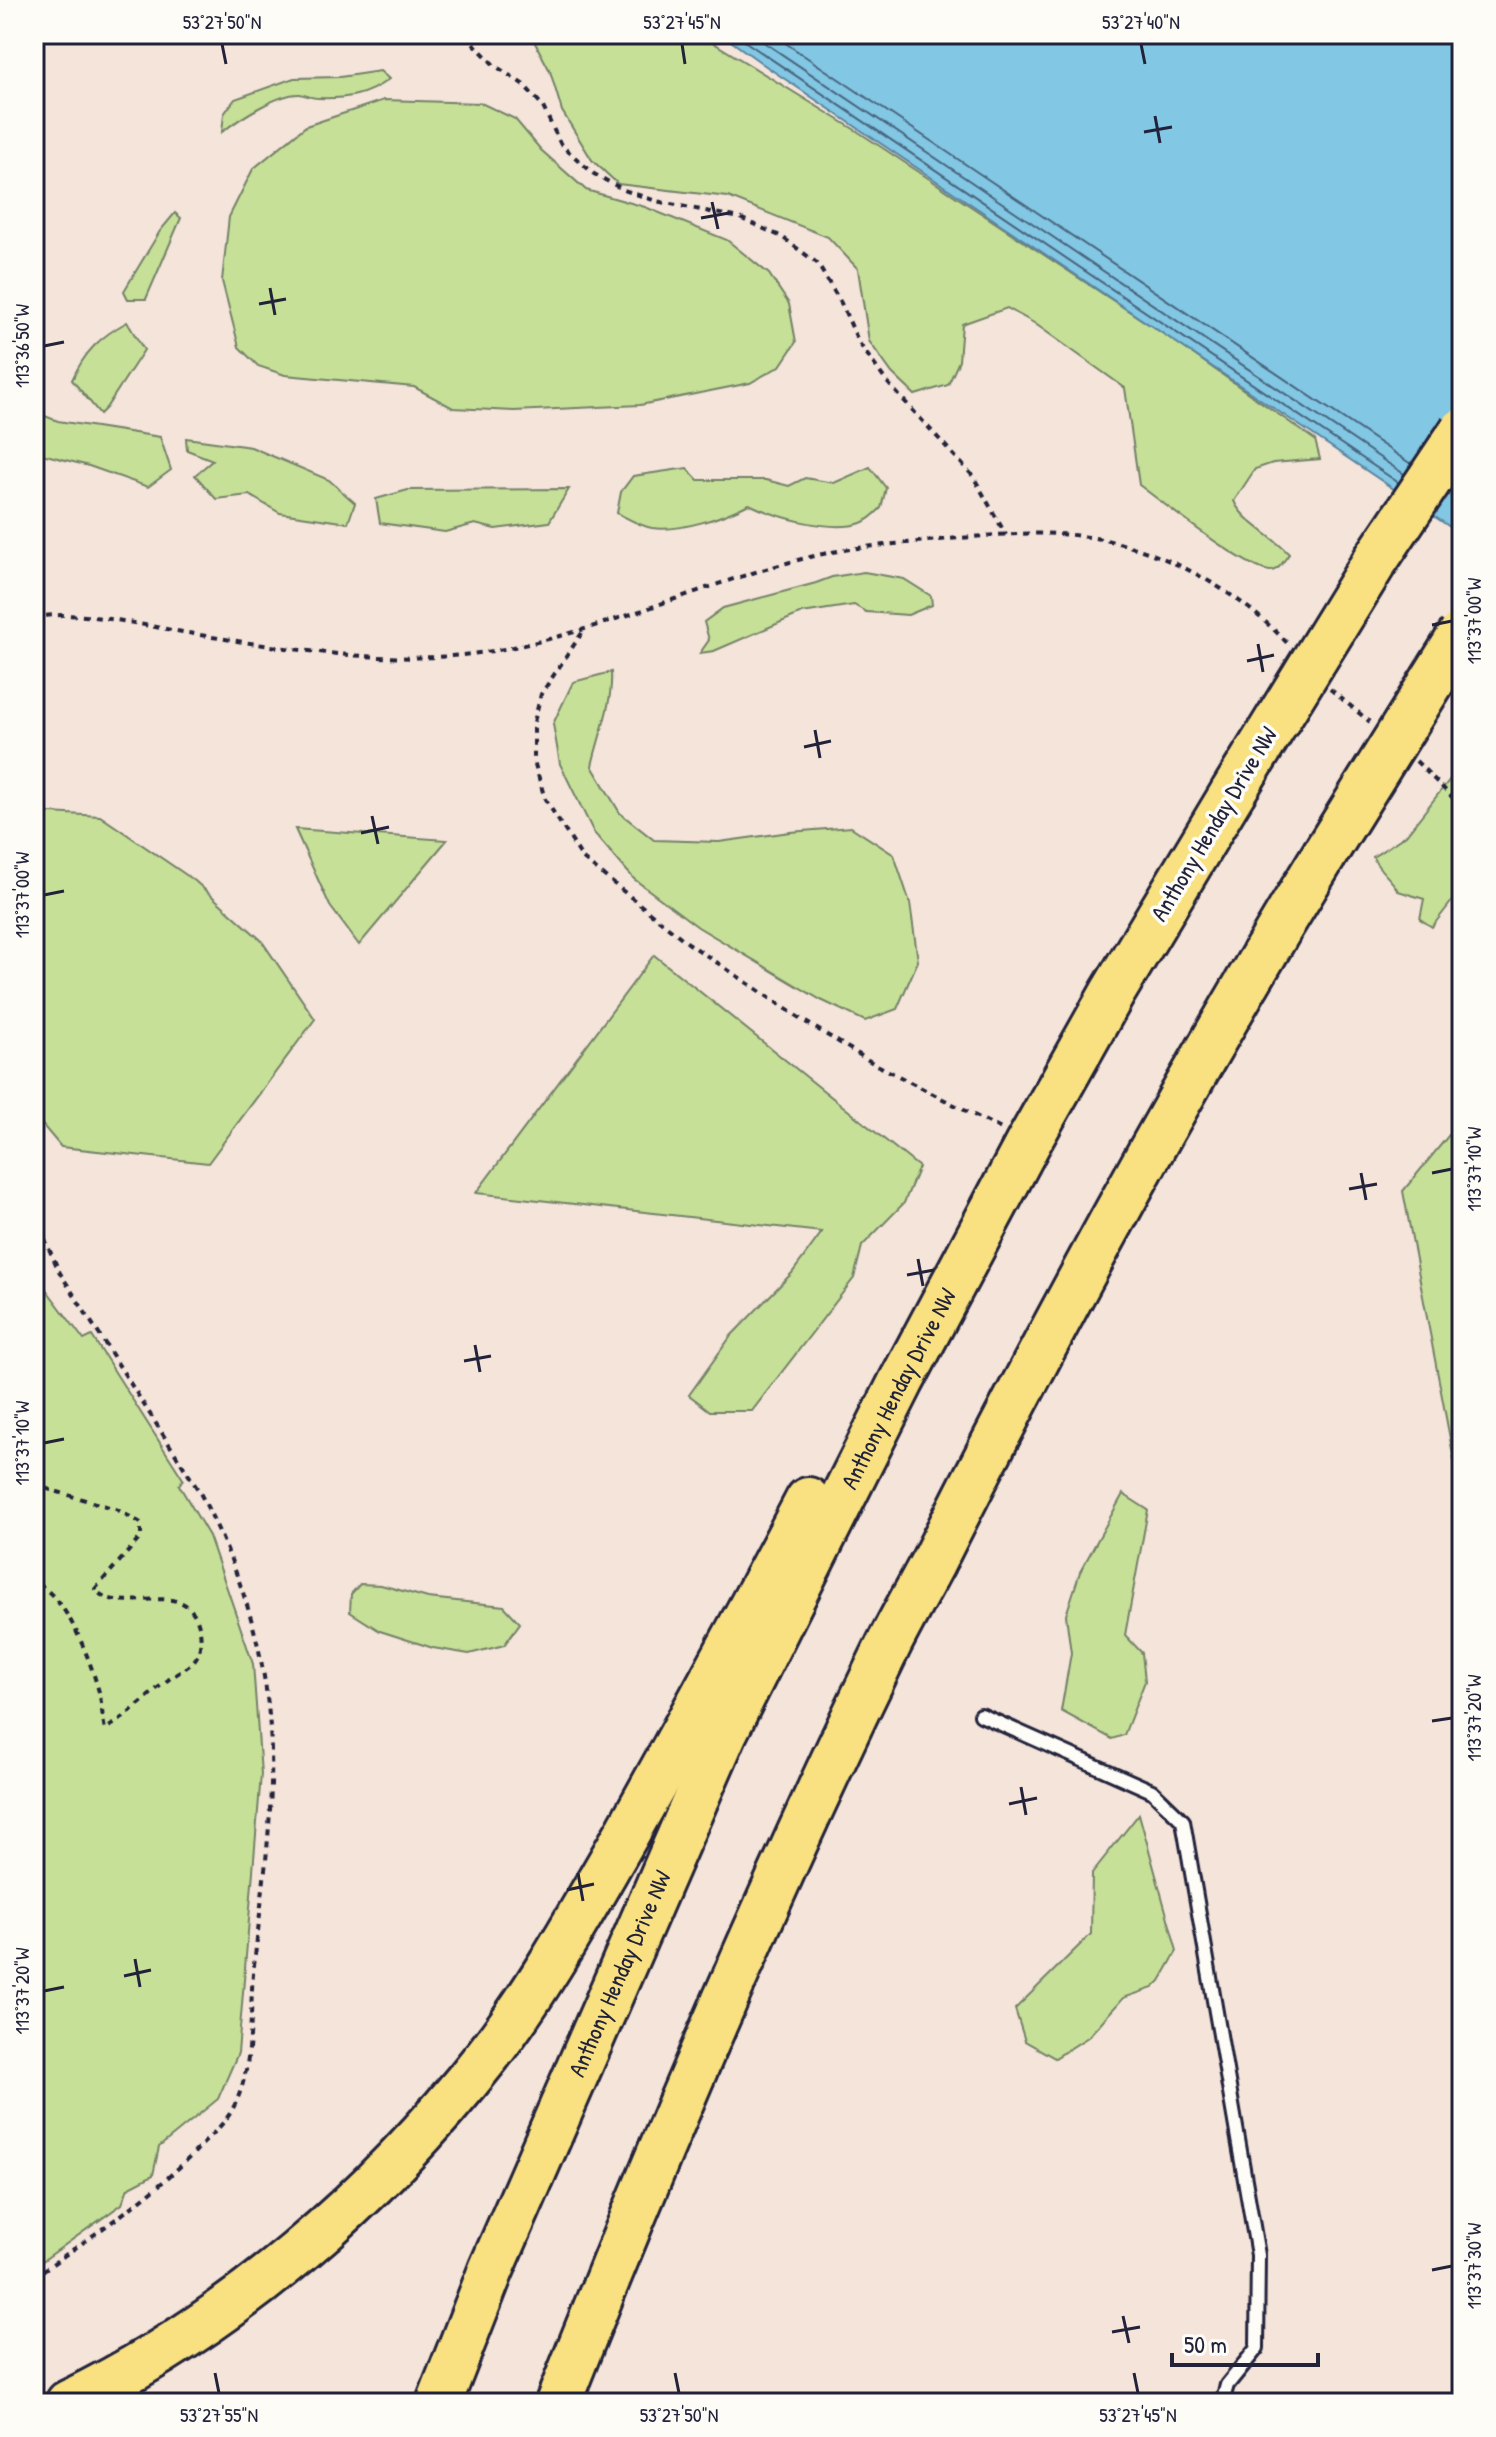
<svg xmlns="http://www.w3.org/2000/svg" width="1496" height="2437" font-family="'Patrick Hand',sans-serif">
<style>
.green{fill:#c6e097;stroke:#748169;stroke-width:2}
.water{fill:#82c7e3;stroke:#5c85a0;stroke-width:2}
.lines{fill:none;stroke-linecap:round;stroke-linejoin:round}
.shore{stroke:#48647e;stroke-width:2}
.service-casing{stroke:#22223b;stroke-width:18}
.motorway-casing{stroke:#22223b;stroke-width:50}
.path{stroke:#22223b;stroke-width:4;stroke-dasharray:6 6;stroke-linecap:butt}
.service{stroke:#fdfcf7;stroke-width:12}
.motorway{stroke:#f9e181;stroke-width:44}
.motorway-bridge-casing{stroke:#22223b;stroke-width:50;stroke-linecap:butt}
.motorway-bridge{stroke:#f9e181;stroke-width:44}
.ticks{fill:none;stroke:#22223b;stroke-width:3}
.labels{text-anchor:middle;stroke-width:7;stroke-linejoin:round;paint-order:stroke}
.street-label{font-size:24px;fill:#22223b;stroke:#fdfcf7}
.neatline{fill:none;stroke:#22223b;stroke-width:3}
.ticks-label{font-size:20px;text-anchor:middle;fill:#22223b}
</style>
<rect width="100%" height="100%" fill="#f4e4d9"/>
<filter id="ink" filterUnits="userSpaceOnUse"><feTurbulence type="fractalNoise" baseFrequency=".0125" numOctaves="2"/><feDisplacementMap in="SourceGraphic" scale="16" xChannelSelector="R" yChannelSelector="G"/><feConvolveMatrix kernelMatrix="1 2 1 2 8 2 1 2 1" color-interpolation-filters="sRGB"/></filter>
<g filter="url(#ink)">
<g class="green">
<path d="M 502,34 L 699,34 L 857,131 L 1180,345 L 1315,440 L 1320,459 L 1273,463 L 1255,469 L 1234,501 C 1243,522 1272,535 1289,554 C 1284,560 1280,570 1271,571 C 1249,572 1161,501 1139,485 L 1125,388 L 1034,323 L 1007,308 L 962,324 L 959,361 L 948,385 L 915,395 L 892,373 L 869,341 L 858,269 L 828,237 L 728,197 L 618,184 L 592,160 L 562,111 L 550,71 L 534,41 Z"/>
<path d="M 380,71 L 389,79 C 367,96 345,99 318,98 C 312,98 306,95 300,94 C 278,93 239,119 222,132 L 224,114 L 235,99 L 294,78 L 340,77 Z"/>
<polygon points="384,100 481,103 515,119 541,150 586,190 645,207 727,240 769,274 789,304 796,342 780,366 750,383 640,405 514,411 453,408 414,387 285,375 258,366 239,347 222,281 229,217 253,169 306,126"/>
<polygon points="175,213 181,218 146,299 128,299 124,291 160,231"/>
<path d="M 127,322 L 144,350 L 106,408 L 100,414 L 72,380 C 85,351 100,337 127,322 Z"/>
<polygon points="34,412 58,421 160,437 171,470 148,487 89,466 34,452"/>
<polygon points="186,438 251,447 329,480 355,503 348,523 280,513 249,495 216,499 195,475 213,460 187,450"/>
<path d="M 870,467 L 886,488 L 881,508 C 876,513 868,521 861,523 C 832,533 775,517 749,504 C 724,517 681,532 652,528 C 640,526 627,518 617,513 L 621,492 L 633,476 L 687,468 L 698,480 L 766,480 L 789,486 L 805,478 L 834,483 Z"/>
<polygon points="569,489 549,522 495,529 475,524 445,532 380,523 376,499 408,490"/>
<polygon points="864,572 904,579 931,596 932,605 908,615 866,612 854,605 802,613 714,651 700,653 709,640 704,622 723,608 816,583 832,577"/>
<path d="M 611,672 C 613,703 599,734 592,766 L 620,813 L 654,840 L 719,842 L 790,832 L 851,827 L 894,855 L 910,903 L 918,961 L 897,1009 L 865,1021 L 821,1000 L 698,927 L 634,879 L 594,833 L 560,764 L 553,724 L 573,682 Z"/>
<path d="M 1462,756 L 1462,888 L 1432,927 L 1420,919 L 1424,899 L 1398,891 C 1391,877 1379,872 1373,857 L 1406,835 L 1454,774 Z"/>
<polygon points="34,812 100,816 195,881 261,940 315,1019 208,1163 61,1147 34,1115"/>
<polygon points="295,829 447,840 359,945 330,906"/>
<polygon points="654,955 919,1167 904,1203 862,1246 854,1278 752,1411 710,1411 689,1395 731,1336 792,1273 822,1232 476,1193"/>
<polygon points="1462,1119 1462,1502 1403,1191"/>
<polygon points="34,1273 84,1340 92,1336 183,1479 179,1485 209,1536 253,1664 261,1774 238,2053 218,2099 159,2147 153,2175 128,2188 122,2204 34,2267"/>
<polygon points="1123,1494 1148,1510 1125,1635 1142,1653 1145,1681 1124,1735 1112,1739 1061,1711 1071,1653 1066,1615 1080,1572"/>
<polygon points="360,1584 381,1585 428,1598 504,1606 520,1623 504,1645 469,1654 433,1648 380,1631 350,1612 351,1594"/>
<polygon points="1139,1814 1177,1951 1160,1981 1153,1988 1123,1998 1088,2037 1055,2058 1025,2041 1015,2009 1091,1934 1092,1873"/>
</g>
<polygon class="water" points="721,34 1462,34 1462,535 770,69"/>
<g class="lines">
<g class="shore">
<polyline points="734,34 1399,483"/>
<polyline points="752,34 1404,474"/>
<polyline points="772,34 1411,464"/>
</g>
<defs>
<polyline id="service" points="981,1715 1152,1791 1183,1821 1258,2255 1257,2348 1227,2385 1222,2403"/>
<g id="motorway">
<path d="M 68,2403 C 231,2324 377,2197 488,2055 C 541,1987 583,1909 626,1835 C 688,1724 749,1613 808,1500"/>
<path id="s1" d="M 439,2403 L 491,2270 L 725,1732 L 901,1382 L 1028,1143 L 1113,992 L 1233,792"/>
<path d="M 558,2403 C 659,2147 767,1894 888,1646 C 902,1618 918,1590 933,1562 C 1054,1321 1183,1085 1324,855"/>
</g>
</defs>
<use href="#service" class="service-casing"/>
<use href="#motorway" class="motorway-casing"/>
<g class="path">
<polyline points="465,34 494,65 524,85 542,105 561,145 594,174 624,190 656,201 740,218 782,237 817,263 841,303 859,343 886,381 973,476 1006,535"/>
<path d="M 34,617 C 83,610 135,624 183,632 C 265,646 369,663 451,656 C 577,646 689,586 810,557 C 847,547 888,545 927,541 C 986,536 1051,527 1110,541 C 1175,556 1243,595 1289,645"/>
<polyline points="582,633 541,694 534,722 534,761 545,799 583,859 688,943 804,1021 873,1063 1001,1129"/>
<polyline points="1330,689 1370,722"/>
<polyline points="1416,761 1462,807"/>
<path d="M 34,1216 L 60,1273 L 199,1491 C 242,1572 269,1658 271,1751 C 273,1825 261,1900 253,1974 C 249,2020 255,2074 229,2115 C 220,2128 207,2139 196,2151 C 148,2200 90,2237 34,2277"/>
<path d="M 34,1485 L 116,1509 L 141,1523 L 141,1537 L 95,1589 C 115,1616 172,1584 192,1611 C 201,1622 204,1645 196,1658 C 190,1667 177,1673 168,1680 C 146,1696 129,1717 105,1729 C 102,1717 102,1704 99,1692 C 90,1659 67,1596 34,1582"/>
</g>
<use href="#service" class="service"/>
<use href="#motorway" class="motorway"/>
<defs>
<g id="motorway-bridge">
<polyline points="1233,792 1375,561 1462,431"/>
<polyline points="1324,855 1462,633"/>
</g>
</defs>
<use href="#motorway-bridge" class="motorway-bridge-casing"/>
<use href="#motorway-bridge" class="motorway-bridge"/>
</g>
</g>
<path class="ticks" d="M 222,44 L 226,64M 682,44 L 685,64M 1141,44 L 1145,64M 1155,116 L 1160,143M 1144,132 L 1172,127M 712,202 L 718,229M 701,218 L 729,213M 270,288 L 275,315M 259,304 L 286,299M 44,346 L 64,342M 1432,625 L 1452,621M 1258,644 L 1263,672M 1247,661 L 1274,655M 815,730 L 820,758M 804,747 L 831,741M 372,816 L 378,844M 361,833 L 389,827M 44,895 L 64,891M 1361,1173 L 1366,1200M 1432,1173 L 1452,1169M 1349,1189 L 1377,1184M 918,1259 L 923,1286M 907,1275 L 934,1270M 475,1345 L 480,1372M 464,1361 L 491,1356M 44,1443 L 64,1439M 1432,1721 L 1452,1718M 1021,1787 L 1026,1815M 1009,1804 L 1037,1798M 578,1873 L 583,1901M 567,1890 L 594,1884M 135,1959 L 140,1987M 124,1976 L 151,1970M 44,1991 L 64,1987M 1432,2270 L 1452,2266M 1123,2316 L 1129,2343M 1112,2332 L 1140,2327M 215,2373 L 219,2393M 675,2373 L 679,2393M 1134,2373 L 1138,2393"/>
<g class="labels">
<g class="street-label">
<text transform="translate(1214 824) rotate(-59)" y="8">Anthony Henday Drive NW</text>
<text dy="8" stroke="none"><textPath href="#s1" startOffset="1114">Anthony Henday Drive NW</textPath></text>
<text dy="8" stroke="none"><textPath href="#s1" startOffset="466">Anthony Henday Drive NW</textPath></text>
</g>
</g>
<rect width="1496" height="2437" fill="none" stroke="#fdfcf7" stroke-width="88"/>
<path d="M1172 2353v12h146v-12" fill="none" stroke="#22223b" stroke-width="4"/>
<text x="1184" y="2353" font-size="24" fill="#22223b" stroke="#fdfcf7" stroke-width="6" paint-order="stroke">50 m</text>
<rect x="44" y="44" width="1408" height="2349" class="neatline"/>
<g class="ticks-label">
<text x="222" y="29">53°27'50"N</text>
<text x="682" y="29">53°27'45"N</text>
<text x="1141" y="29">53°27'40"N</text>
<text transform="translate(22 346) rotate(-90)" y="7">113°36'50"W</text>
<text transform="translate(1474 621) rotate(-90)" y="7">113°37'00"W</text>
<text transform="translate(22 895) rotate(-90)" y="7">113°37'00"W</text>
<text transform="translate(1474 1169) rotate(-90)" y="7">113°37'10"W</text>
<text transform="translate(22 1443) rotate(-90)" y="7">113°37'10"W</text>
<text transform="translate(1474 1718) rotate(-90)" y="7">113°37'20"W</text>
<text transform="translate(22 1991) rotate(-90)" y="7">113°37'20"W</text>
<text transform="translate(1474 2266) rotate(-90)" y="7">113°37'30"W</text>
<text x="219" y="2422">53°27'55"N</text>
<text x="679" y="2422">53°27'50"N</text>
<text x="1138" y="2422">53°27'45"N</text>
</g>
</svg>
